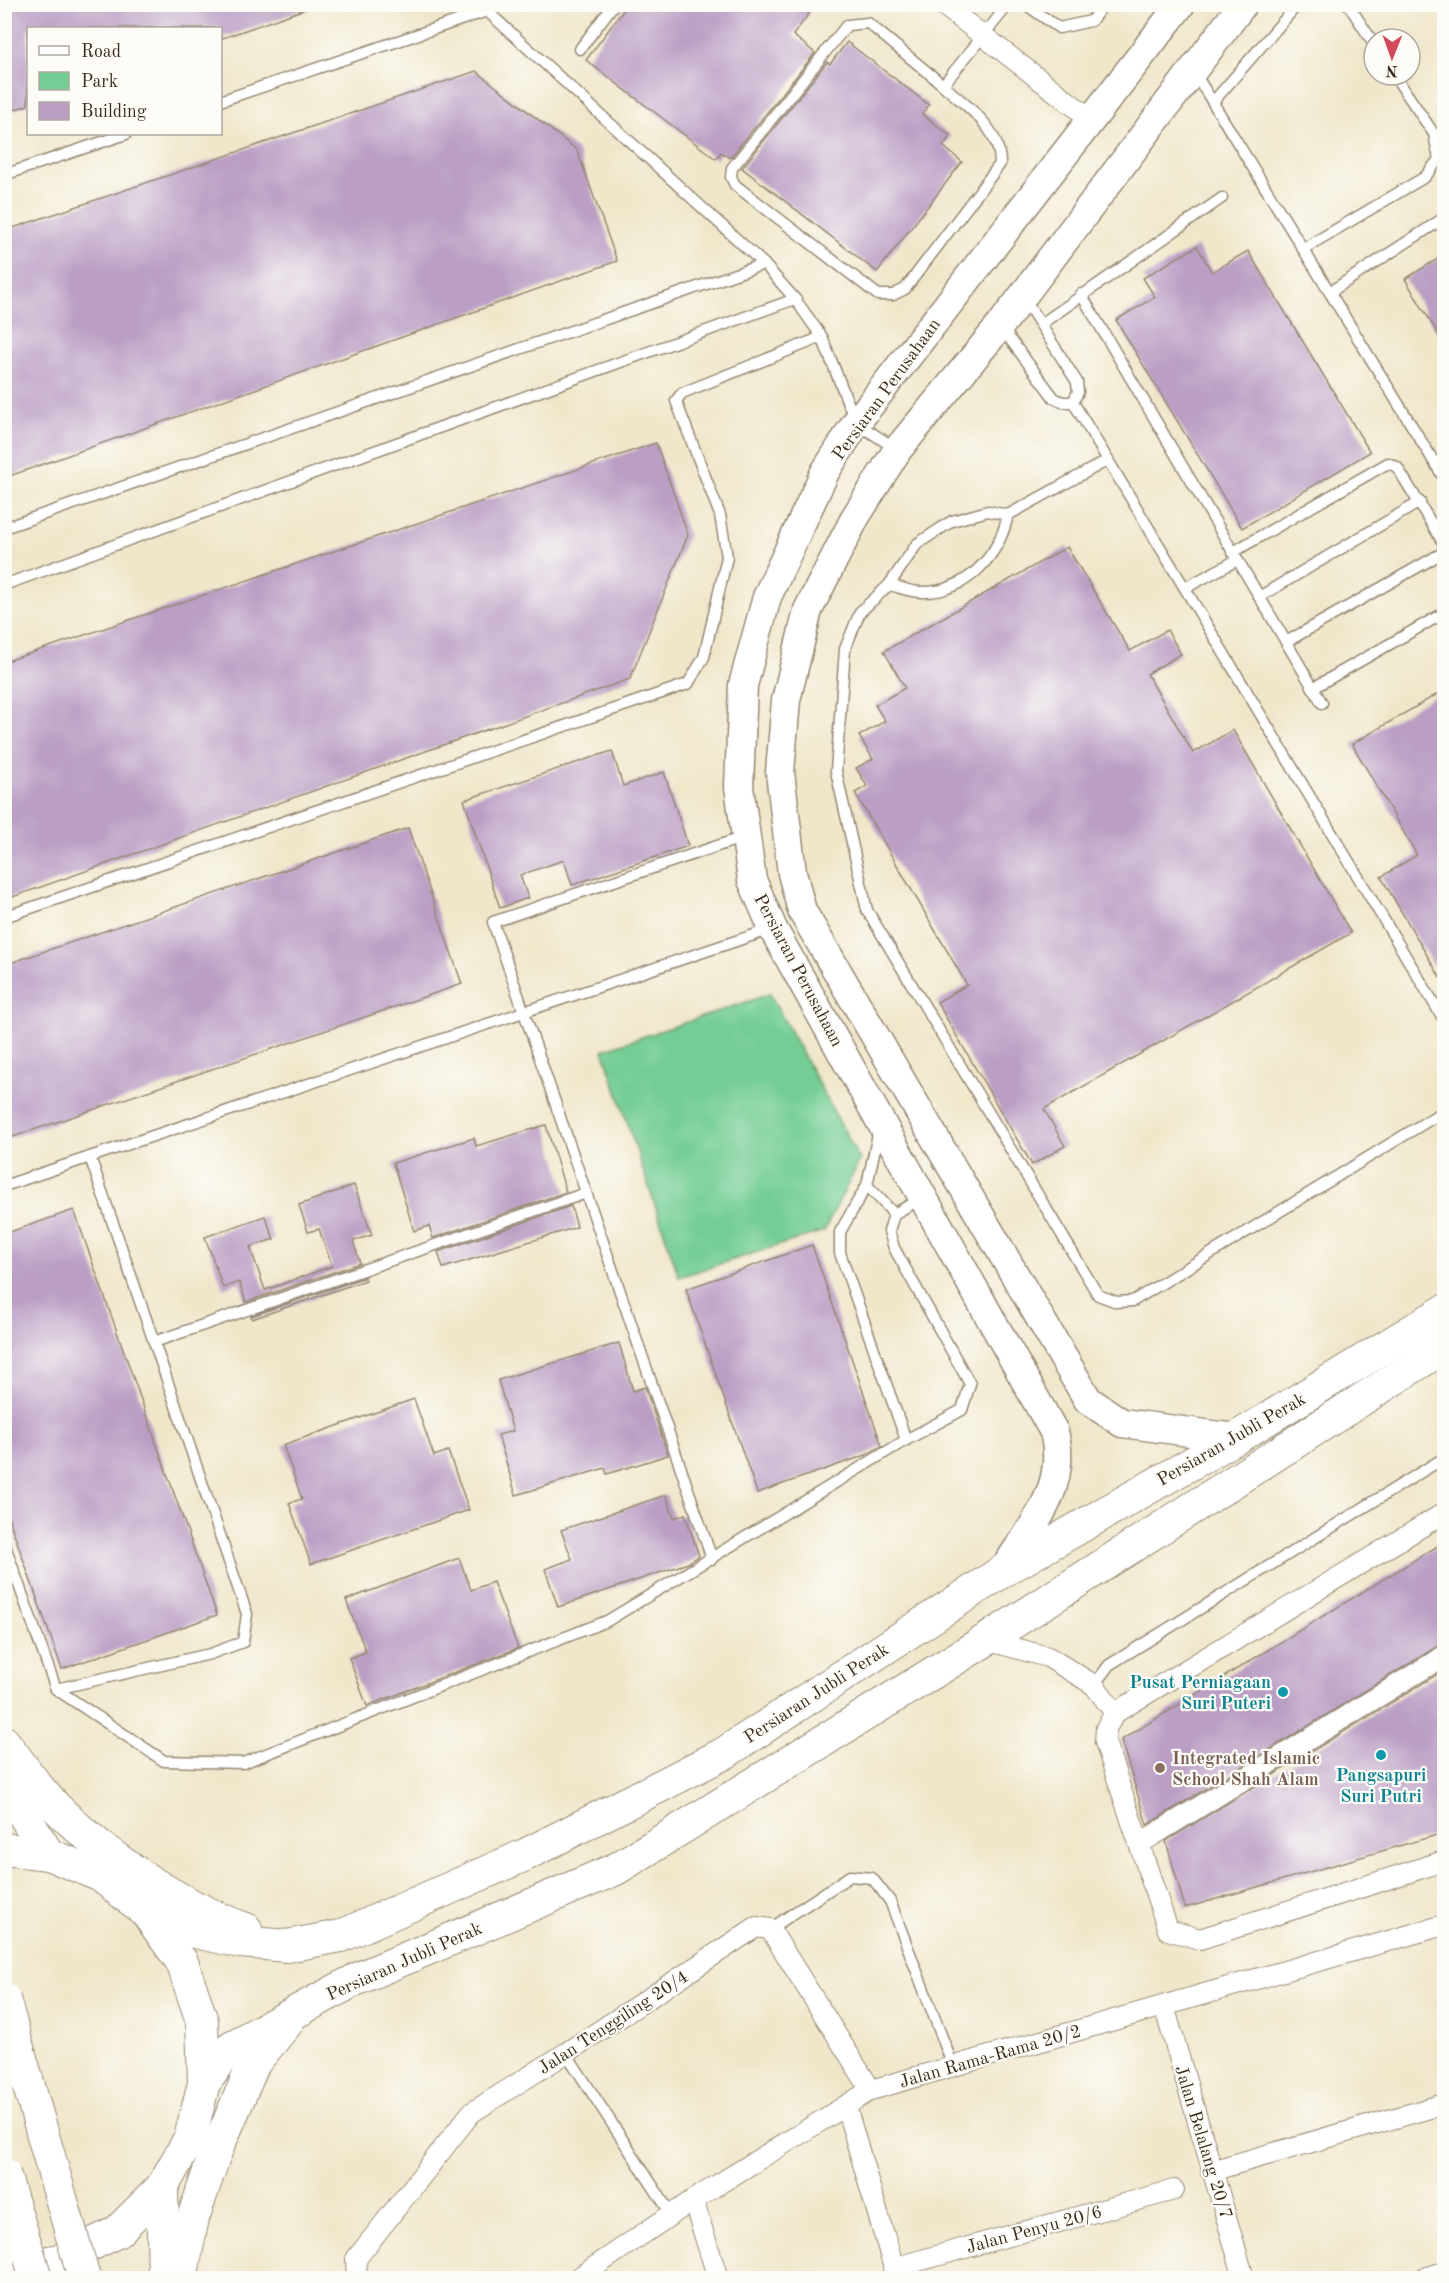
<svg xmlns="http://www.w3.org/2000/svg" width="1449" height="2283" font-family="'Old Standard TT',serif">
<style>
.green{fill:#73cd94;stroke:#577c59;stroke-width:1.5}
.building{fill:#ba9ec4}
.lines{fill:none;stroke-linecap:round;stroke-linejoin:round}
.service-casing{stroke:#968874;stroke-width:13}
.minor-casing{stroke:#968874;stroke-width:22}
.secondary-casing{stroke:#968874;stroke-width:31}
.primary-casing{stroke:#968874;stroke-width:34}
.service{stroke:#fff;stroke-width:10}
.minor{stroke:#fff;stroke-width:20}
.secondary{stroke:#fff;stroke-width:28}
.primary{stroke:#fff;stroke-width:32}
.primary-bridge-casing{stroke:#968874;stroke-width:34;stroke-linecap:butt}
.primary-bridge{stroke:#fff;stroke-width:32}
.culture-dot{fill:#0f9aa8;stroke:#fdfcf7;stroke-width:2}
.education-dot{fill:#8d6e63;stroke:#fdfcf7;stroke-width:2}
.labels{text-anchor:middle;stroke-width:4.5;stroke-linejoin:round;paint-order:stroke}
.street-label{font-size:18px;fill:#3b2a1e;stroke:#fdfcf7}
.culture-label{font-size:18px;font-weight:bold;fill:#0d838f;stroke:#fdfcf7;text-anchor:end}
.education-label{font-size:18px;font-weight:bold;fill:#785e54;stroke:#fdfcf7;text-anchor:start}
</style>
<rect width="100%" height="100%" fill="#fdfcf7"/>
<filter id="ink" filterUnits="userSpaceOnUse"><feTurbulence type="fractalNoise" baseFrequency=".0167" numOctaves="2"/><feDisplacementMap in="SourceGraphic" scale="12" xChannelSelector="R" yChannelSelector="G"/><feConvolveMatrix kernelMatrix="1 2 1 2 8 2 1 2 1" color-interpolation-filters="sRGB"/></filter>
<filter id="wash" filterUnits="userSpaceOnUse"><feTurbulence type="fractalNoise" baseFrequency=".008" numOctaves="4" result="noise"/><feDisplacementMap in="SourceGraphic" scale="24" xChannelSelector="R" yChannelSelector="G"/><feGaussianBlur stdDeviation="1.35" result="paint"/><feColorMatrix in="noise" values="0 0 0 0 0 0 0 0 0 0 0 0 0 0 0 0 0 1.4 0 .05"/><feComposite in="paint" operator="in"/></filter>
<g filter="url(#wash)">
<rect width="100%" height="100%" fill="#f0e7cb"/>
<polygon class="green" points="770,994 860,1160 824,1231 679,1277 603,1050"/>
<g id="blocks">
<g class="building">
<polygon points="4,4 311,4 311,7 220,39 220,28 28,28 28,105 4,113"/>
<polygon points="628,4 816,4 793,35 815,53 730,158 721,152 716,159 586,60"/>
<polygon points="847,42 929,105 922,114 951,136 943,146 962,162 877,272 742,168 827,62 830,64"/>
<polygon points="476,71 577,150 617,261 4,478 4,231"/>
<polygon points="1197,246 1212,272 1248,251 1370,452 1242,528 1116,320 1155,297 1143,278"/>
<polygon points="1444,255 1444,344 1405,279"/>
<polygon points="656,443 688,535 630,679 4,900 4,662"/>
<polygon points="1067,547 1130,651 1167,630 1181,654 1147,674 1193,753 1233,730 1351,933 1044,1109 1065,1146 1032,1165 937,1002 967,985 855,793 867,786 856,768 873,759 859,736 885,721 875,705 905,688 884,651"/>
<polygon points="1444,690 1444,984 1381,877 1417,855 1352,744"/>
<polygon points="612,751 623,786 664,772 688,846 572,885 564,860 520,875 528,898 500,908 464,800"/>
<polygon points="408,828 462,984 4,1140 4,965"/>
<polygon points="546,1125 566,1192 433,1238 429,1226 414,1231 393,1163 474,1138 476,1146"/>
<polygon points="354,1185 372,1235 353,1241 360,1263 246,1302 239,1282 223,1288 205,1237 265,1216 274,1239 250,1247 265,1290 332,1266 319,1229 308,1232 299,1205"/>
<polygon points="571,1206 577,1227 443,1268 438,1252"/>
<polygon points="74,1210 217,1615 62,1669 4,1505 4,1234"/>
<polygon points="812,1245 882,1446 866,1455 757,1493 686,1289"/>
<polygon points="365,1277 366,1280 252,1319 251,1316"/>
<polygon points="619,1343 633,1391 645,1387 668,1455 607,1474 605,1468 516,1495 498,1435 513,1431 498,1380"/>
<polygon points="414,1399 434,1456 448,1451 469,1510 311,1564 289,1503 302,1499 283,1445"/>
<polygon points="666,1495 674,1518 685,1514 699,1556 688,1563 558,1607 545,1569 572,1559 561,1530"/>
<polygon points="1444,1542 1444,1644 1438,1646 1147,1825 1121,1740"/>
<polygon points="459,1558 471,1590 493,1582 518,1648 367,1706 349,1658 366,1652 346,1600"/>
<polygon points="1444,1670 1444,1833 1185,1908 1166,1841"/>
</g>
</g>
</g>
<g filter="url(#ink)">
<use href="#blocks" fill-opacity="0" stroke="#968874" stroke-width="1.5"/>
<g class="lines">
<defs>
<g id="service">
<polyline points="1025,4 1059,28 1091,21 1104,4"/>
<polyline points="1348,4 1374,44"/>
<polyline points="580,49 614,4"/>
<polyline points="1194,72 1444,478"/>
<path d="M 943,85 L 868,23 L 847,25 L 732,168 L 731,177 L 735,185 L 878,295 L 893,295 L 905,289 L 1000,164 C 1000,127 968,108 943,85 L 1009,4"/>
<polyline points="220,101 487,11 764,264 795,299 822,337 856,423 897,449"/>
<polyline points="1213,102 1298,4"/>
<polyline points="4,175 126,134"/>
<polyline points="1303,249 1425,177 1439,159 1434,134 1394,75"/>
<polyline points="1330,292 1444,218"/>
<polyline points="1081,294 1322,703"/>
<polyline points="1041,324 1222,198"/>
<polyline points="1001,327 1054,398 1062,402 1073,402 1078,392 1077,382 1023,297"/>
<polyline points="1073,402 1444,1020"/>
<polyline points="1108,460 1008,515 988,511 952,521 917,544 889,585 860,612 845,649 836,771 867,910 1098,1295 1117,1302 1133,1301 1444,1111"/>
<polyline points="4,528 764,264"/>
<polyline points="1233,552 1388,463 1397,467 1444,544"/>
<polyline points="4,585 795,299"/>
<path d="M 889,585 C 899,587 911,592 921,592 C 966,593 999,556 1008,515"/>
<polyline points="1185,588 1237,560"/>
<polyline points="1259,597 1420,502"/>
<polyline points="1286,642 1444,552"/>
<polyline points="1313,688 1444,613"/>
<polyline points="4,917 688,684 704,657 727,557 720,515 676,401 682,393 822,337"/>
<polyline points="879,1130 867,1185 840,1232 840,1253 906,1440 962,1410 970,1384 894,1248 889,1231 894,1214 922,1198"/>
<polyline points="90,1157 772,929"/>
<polyline points="867,1185 894,1214"/>
<polyline points="4,1186 90,1157 154,1342"/>
<polyline points="4,1543 56,1689 164,1761 243,1763 607,1621 906,1440"/>
<polyline points="712,1559 493,922 744,837"/>
<polyline points="1094,1685 1109,1665 1444,1458"/>
<polyline points="56,1689 210,1654 243,1642 247,1614 154,1342 586,1193"/>
<polyline points="770,1929 850,1876 872,1878 890,1901 953,2066"/>
<polyline points="566,2053 671,2214"/>
</g>
<g id="minor">
<polyline points="942,4 1092,120"/>
<polyline points="1444,1513 1115,1713 1106,1728 1105,1742 1168,1930 1200,1939 1444,1861"/>
<polyline points="986,1640 1048,1657 1094,1685 1115,1713"/>
<polyline points="1139,1844 1444,1656"/>
<polyline points="1164,2006 1244,2278"/>
<polyline points="846,2107 897,2278"/>
<polyline points="1211,2171 1444,2104"/>
<polyline points="693,2200 718,2278"/>
<polyline points="893,2268 1174,2190"/>
<polyline points="357,2278 356,2259 471,2113 566,2053 756,1927 770,1929 871,2090"/>
<polyline points="578,2278 693,2200 871,2090 1444,1925"/>
<polyline points="1424,2278 1444,2272"/>
</g>
<g id="secondary">
<polyline points="1236,1438 1122,1423 1088,1400 802,911 792,873 780,772 786,700 808,610 856,516 898,449 1000,326 1243,4"/>
<path d="M 1003,1571 C 1031,1527 1069,1487 1054,1432 L 773,929 L 752,880 L 739,787 L 743,685 L 767,597 L 825,472 L 856,423 L 1181,4"/>
</g>
<g id="primary">
<path d="M 4,1742 C 20,1762 34,1785 52,1803 C 101,1854 179,1905 246,1929"/>
<polyline points="4,1783 48,1854"/>
<polyline points="4,1849 48,1854 101,1876 146,1912 182,1962 202,2021 204,2083 190,2138 162,2187 117,2232 60,2260 4,2270"/>
<polyline points="146,1912 191,1931 241,1942 287,1946 341,1936 525,1855 723,1754 1003,1571 1236,1438 1444,1311"/>
<polyline points="204,2083 231,2047 357,1979 616,1869 986,1640 1444,1347"/>
<polyline points="162,2187 164,2278"/>
<polyline points="181,2278 193,2218 215,2154 254,2063 287,2023"/>
</g>
</defs>
<use href="#service" class="service-casing"/>
<use href="#minor" class="minor-casing"/>
<use href="#secondary" class="secondary-casing"/>
<use href="#primary" class="primary-casing"/>
<use href="#service" class="service"/>
<use href="#minor" class="minor"/>
<use href="#secondary" class="secondary"/>
<use href="#primary" class="primary"/>
<defs>
<g id="primary-bridge">
<polyline points="4,1999 84,2278"/>
<polyline points="4,2174 36,2278"/>
</g>
</defs>
<use href="#primary-bridge" class="primary-bridge-casing"/>
<use href="#primary-bridge" class="primary-bridge"/>
</g>
</g>
<g class="culture-dot">
<circle cx="1283" cy="1692" r="6"/>
<circle cx="1381" cy="1755" r="6"/>
</g>
<circle class="education-dot" cx="1160" cy="1768" r="6"/>
<g class="labels">
<g class="street-label">
<text transform="translate(886 389) rotate(-54)" y="6">Persiaran Perusahaan</text>
<text transform="translate(799 970) rotate(62)" y="6">Persiaran Perusahaan</text>
<text transform="translate(1231 1439) rotate(-30)" y="6">Persiaran Jubli Perak</text>
<text transform="translate(816 1693) rotate(-33)" y="6">Persiaran Jubli Perak</text>
<text transform="translate(404 1961) rotate(-24)" y="6">Persiaran Jubli Perak</text>
<text transform="translate(613 2022) rotate(-33)" y="6">Jalan Tenggiling 20/4</text>
<text transform="translate(990 2056) rotate(-16)" y="6">Jalan Rama-Rama 20/2</text>
<text transform="translate(1204 2142) rotate(73)" y="6">Jalan Belalang 20/7</text>
<text transform="translate(1034 2229) rotate(-15)" y="6">Jalan Penyu 20/6</text>
</g>
<g class="culture-label">
<text x="1271" y="1688">Pusat Perniagaan<tspan x="1271" dy="21">Suri Puteri</tspan></text>
<text x="1381" y="1781" text-anchor="middle">Pangsapuri<tspan x="1381" dy="21">Suri Putri</tspan></text>
</g>
<g class="education-label">
<text x="1172" y="1764">Integrated Islamic<tspan x="1172" dy="21">School Shah Alam</tspan></text>
</g>
</g>
<rect width="1449" height="2283" fill="none" stroke="#fdfcf7" stroke-width="24"/>
<rect x="27" y="27" width="195" height="108" fill="#fdfcf7" stroke="#afa8a0" stroke-width="1.5"/>
<rect x="39" y="46" width="30" height="9" fill="#ffffff" stroke="#afa8a0" stroke-width="1.5"/>
<text x="81" y="57" font-size="18" fill="#3b2a1e">Road</text>
<rect x="39" y="72" width="30" height="18" fill="#73cd94" stroke="#afa8a0" stroke-width="1.5"/>
<text x="81" y="87" font-size="18" fill="#3b2a1e">Park</text>
<rect x="39" y="102" width="30" height="18" fill="#ba9ec4" stroke="#afa8a0" stroke-width="1.5"/>
<text x="81" y="117" font-size="18" fill="#3b2a1e">Building</text>
<g transform="translate(1392 57) rotate(181)"><circle r="28" fill="#fdfcf7" stroke="#afa8a0" stroke-width="1.5"/>
<path d="M0-4.5L10 22L0 15L-10 22Z" fill="#d1495b"/>
<text y="-9" font-size="16" font-weight="bold" text-anchor="middle" fill="#3b2a1e">N</text>
</g>
</svg>
